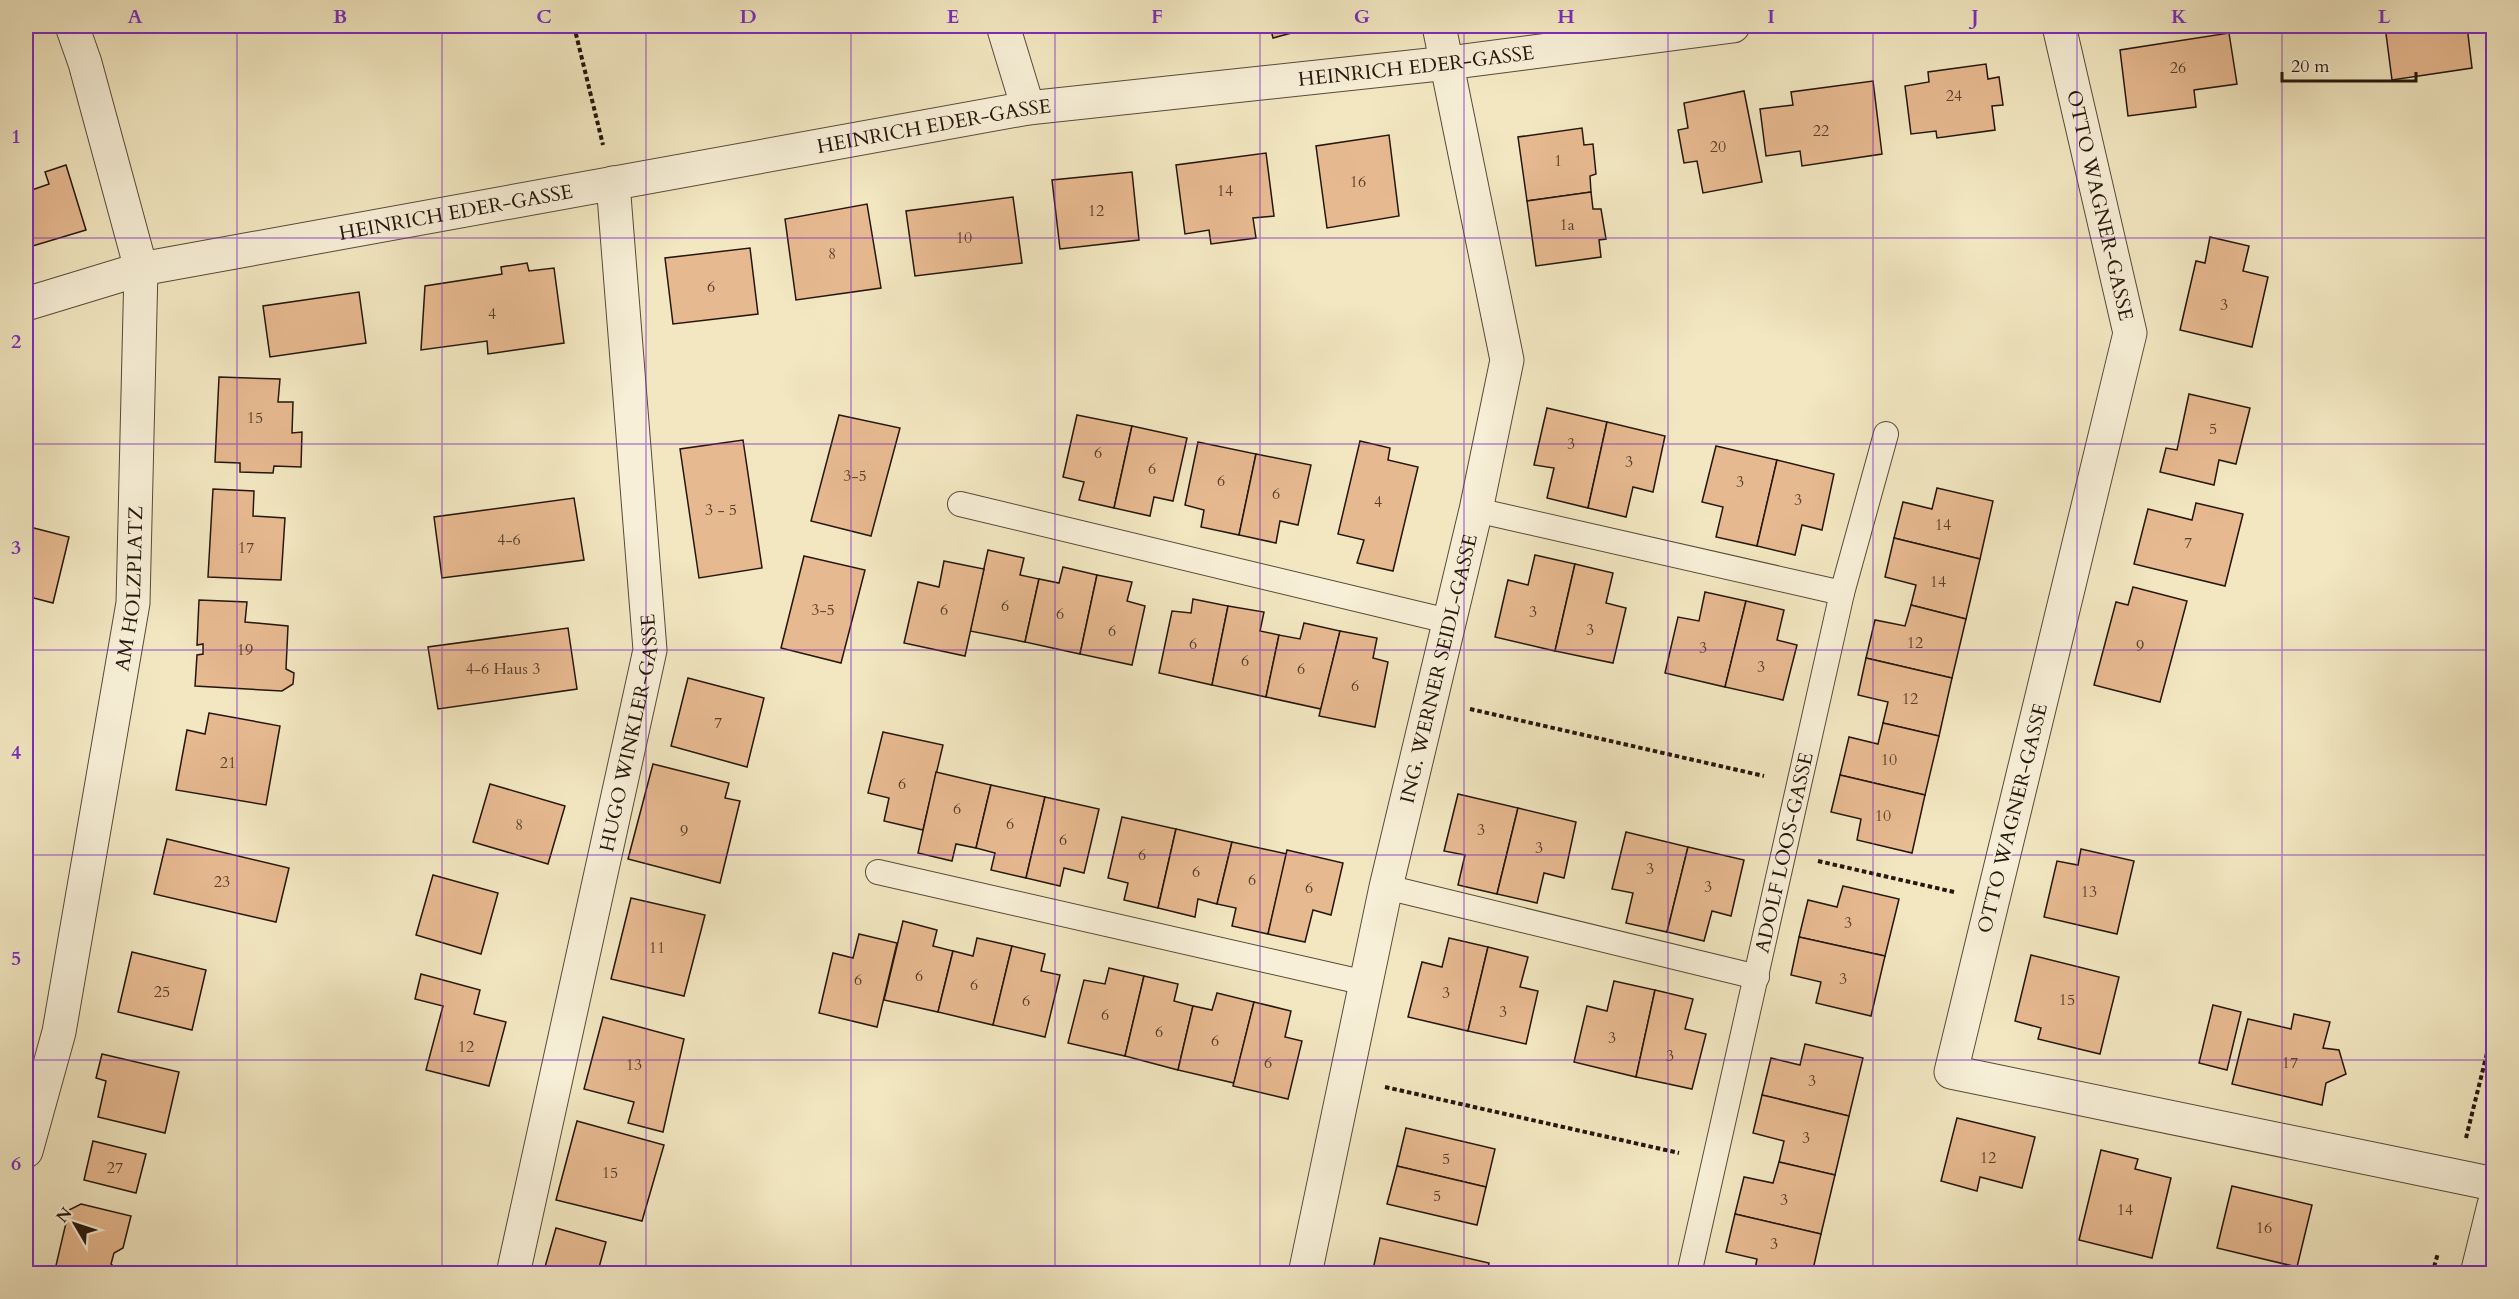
<svg xmlns="http://www.w3.org/2000/svg" width="2519" height="1299" font-family="Cardo,serif">
<style>
.building{fill:#e7b990;stroke:#25160c;stroke-width:1.5}
.lines{fill:none;stroke-linecap:round;stroke-linejoin:round}
.lane-casing{stroke:#584a39;stroke-width:26}
.street-casing{stroke:#584a39;stroke-width:35}
.path{stroke:#25160c;stroke-width:4;stroke-dasharray:4.5 3;stroke-linecap:butt}
.lane{stroke:#f7efd7;stroke-width:24}
.street{stroke:#f7efd7;stroke-width:33}
.grid{fill:none;stroke:#7b2cbf;stroke-width:1.5;stroke-opacity:0.55}
.labels{text-anchor:middle;stroke-width:4.5;stroke-linejoin:round;paint-order:stroke}
.number-label{font-size:16px;fill:#563f2d}
.street-label{font-size:20px;fill:#25160c;stroke:#f7efd7}
.neatline{fill:none;stroke:#7b2cbf;stroke-width:2}
.grid-label{font-size:20px;text-anchor:middle;font-weight:bold;fill:#7b2cbf}
</style>
<rect width="100%" height="100%" fill="#f2e7c1"/>
<filter id="stains"><feTurbulence type="fractalNoise" baseFrequency=".00333" numOctaves="4"/><feColorMatrix values="0 0 0 0 .2 0 0 0 0 .09 0 0 0 0 .02 0 0 0 .5 -.17"/></filter>
<radialGradient id="worn" r=".72"><stop offset=".6" stop-color="#630" stop-opacity="0"/><stop offset="1" stop-color="#630" stop-opacity=".3"/></radialGradient>
<g class="building">
<polygon points="1270,26 1317,26 1273,38"/>
<polygon points="2385,26 2467,26 2472,68 2392,80"/>
<polygon points="2229,33 2237,84 2194,90 2196,107 2128,116 2120,50"/>
<polygon points="1986,64 1988,79 1999,77 2003,105 1992,106 1995,130 1937,138 1936,131 1911,134 1905,86 1929,82 1928,72"/>
<polygon points="1873,81 1882,154 1802,166 1800,151 1766,156 1760,109 1793,105 1791,92"/>
<polygon points="1744,91 1762,182 1703,193 1697,161 1684,163 1678,130 1688,128 1684,103"/>
<polygon points="1582,128 1584,145 1593,144 1596,174 1590,176 1591,192 1527,201 1518,137"/>
<polygon points="1389,135 1399,216 1327,228 1316,146"/>
<polygon points="1266,153 1274,216 1253,218 1256,238 1211,244 1209,230 1185,234 1176,165"/>
<polygon points="66,165 86,230 26,248 26,192 49,184 45,172"/>
<polygon points="1132,172 1139,240 1060,249 1052,180"/>
<polygon points="1591,192 1593,209 1601,209 1606,239 1599,240 1601,257 1536,266 1527,201"/>
<polygon points="1013,197 1022,263 915,276 906,211"/>
<polygon points="867,204 881,288 796,300 785,219"/>
<polygon points="2210,237 2249,246 2243,271 2268,277 2252,347 2180,330 2196,261 2205,263"/>
<polygon points="750,248 758,314 673,324 665,258"/>
<polygon points="527,263 529,271 554,268 564,343 488,354 487,341 421,350 425,286 502,274 501,267"/>
<polygon points="359,292 366,343 270,357 263,306"/>
<polygon points="219,377 280,379 278,402 293,402 292,433 302,432 301,467 274,466 273,473 240,472 240,463 215,462"/>
<polygon points="2189,394 2250,408 2236,464 2219,460 2214,485 2160,472 2166,448 2177,450"/>
<polygon points="26,408 31,410 26,431"/>
<polygon points="1547,408 1607,422 1588,508 1547,498 1554,468 1534,465"/>
<polygon points="839,415 900,428 871,536 811,521"/>
<polygon points="1077,415 1132,426 1114,508 1079,500 1084,482 1063,477"/>
<polygon points="1607,422 1665,436 1653,492 1633,487 1626,517 1588,508"/>
<polygon points="1132,426 1187,438 1173,501 1154,497 1150,516 1114,508"/>
<polygon points="743,440 762,568 699,578 680,449"/>
<polygon points="1360,441 1390,448 1388,460 1418,467 1393,571 1357,563 1364,540 1338,534"/>
<polygon points="1198,442 1256,454 1239,535 1201,527 1204,510 1185,505"/>
<polygon points="1716,446 1777,460 1757,546 1716,537 1723,507 1702,502"/>
<polygon points="1256,454 1311,465 1298,525 1280,521 1276,543 1239,535"/>
<polygon points="1777,460 1834,474 1822,530 1802,525 1795,555 1757,546"/>
<polygon points="1937,488 1993,501 1980,559 1894,538 1903,502 1932,509"/>
<polygon points="213,489 254,491 253,516 285,518 281,580 208,577"/>
<polygon points="574,498 584,560 442,578 434,517"/>
<polygon points="2196,503 2243,514 2225,586 2134,564 2148,509 2192,520"/>
<polygon points="26,526 69,537 53,603 26,596"/>
<polygon points="1894,538 1980,559 1966,619 1911,605 1916,585 1885,577"/>
<polygon points="988,550 1024,558 1020,575 1039,579 1025,642 970,631"/>
<polygon points="1535,555 1575,564 1555,651 1495,637 1508,580 1528,585"/>
<polygon points="804,556 865,570 841,663 781,648"/>
<polygon points="944,561 984,569 965,656 904,643 918,582 939,587"/>
<polygon points="1575,564 1613,573 1606,603 1626,608 1613,663 1555,651"/>
<polygon points="1063,567 1097,575 1080,654 1025,642 1039,579 1059,583"/>
<polygon points="1097,575 1132,582 1127,601 1145,606 1132,665 1080,654"/>
<polygon points="2133,587 2187,601 2160,702 2094,685 2116,602 2128,605"/>
<polygon points="1705,592 1746,601 1725,687 1665,673 1678,617 1699,621"/>
<polygon points="1193,599 1228,606 1212,685 1159,673 1172,611 1191,613"/>
<polygon points="199,600 247,602 245,622 288,626 286,669 294,673 293,684 282,691 195,686 197,655 203,654 203,644 197,645"/>
<polygon points="1746,601 1784,610 1777,640 1797,645 1783,700 1725,687"/>
<polygon points="1911,605 1966,619 1952,678 1866,658 1875,620 1905,626"/>
<polygon points="1228,606 1264,612 1260,631 1279,635 1266,697 1212,685"/>
<polygon points="1304,623 1340,631 1321,709 1266,697 1279,635 1300,639"/>
<polygon points="568,628 577,689 438,709 428,647"/>
<polygon points="1340,631 1377,638 1373,658 1388,662 1375,727 1319,716"/>
<polygon points="1866,658 1952,678 1939,736 1883,723 1888,702 1858,695"/>
<polygon points="688,678 764,698 747,767 671,746"/>
<polygon points="209,713 280,726 266,805 176,790 187,730 205,734"/>
<polygon points="1883,723 1939,736 1925,795 1840,775 1849,737 1878,744"/>
<polygon points="883,732 943,745 923,830 884,821 889,798 868,793"/>
<polygon points="653,764 729,783 725,798 740,801 720,883 628,859"/>
<polygon points="936,772 991,785 976,848 956,844 952,861 918,853"/>
<polygon points="1840,775 1925,795 1912,853 1857,840 1861,819 1831,812"/>
<polygon points="490,784 565,806 548,864 473,842"/>
<polygon points="991,785 1045,797 1026,878 991,870 995,853 976,848"/>
<polygon points="1458,794 1518,808 1497,894 1458,885 1465,855 1444,851"/>
<polygon points="1045,797 1099,809 1084,873 1064,868 1060,886 1026,878"/>
<polygon points="1518,808 1576,822 1564,878 1544,873 1537,903 1497,894"/>
<polygon points="1122,817 1176,829 1158,908 1124,900 1128,883 1108,878"/>
<polygon points="1176,829 1232,842 1217,904 1198,899 1195,917 1158,908"/>
<polygon points="1626,832 1688,847 1667,932 1626,923 1633,893 1612,889"/>
<polygon points="167,839 289,868 276,922 154,894"/>
<polygon points="1232,842 1287,854 1268,934 1232,926 1236,908 1217,904"/>
<polygon points="1688,847 1744,860 1731,916 1712,911 1704,941 1667,932"/>
<polygon points="2081,849 2134,861 2117,934 2044,917 2057,861 2078,865"/>
<polygon points="1287,850 1343,863 1331,915 1313,910 1305,942 1268,934"/>
<polygon points="433,875 498,893 481,954 416,935"/>
<polygon points="1843,886 1899,899 1885,956 1799,937 1808,900 1837,907"/>
<polygon points="631,898 705,915 684,996 611,979"/>
<polygon points="903,921 937,930 933,946 953,951 938,1012 884,1000"/>
<polygon points="859,934 897,943 877,1027 819,1013 833,953 853,958"/>
<polygon points="1799,937 1885,956 1871,1016 1816,1003 1821,982 1791,975"/>
<polygon points="977,938 1012,946 993,1025 938,1012 953,951 973,956"/>
<polygon points="1449,938 1488,947 1468,1031 1408,1017 1422,962 1442,967"/>
<polygon points="1012,946 1045,954 1041,971 1060,975 1045,1037 993,1025"/>
<polygon points="1488,947 1528,957 1520,987 1538,991 1526,1044 1468,1031"/>
<polygon points="132,952 206,970 192,1030 118,1012"/>
<polygon points="2031,955 2119,977 2100,1054 2038,1039 2041,1028 2015,1021"/>
<polygon points="1109,968 1144,976 1125,1056 1068,1043 1084,980 1105,984"/>
<polygon points="421,974 480,990 474,1014 506,1022 489,1086 426,1070 443,1006 415,999"/>
<polygon points="1144,976 1178,984 1174,1001 1193,1006 1178,1070 1125,1056"/>
<polygon points="1614,981 1655,990 1636,1077 1574,1062 1587,1006 1607,1011"/>
<polygon points="1655,990 1693,999 1685,1029 1706,1034 1692,1089 1636,1077"/>
<polygon points="1217,993 1254,1002 1234,1083 1178,1070 1193,1006 1212,1010"/>
<polygon points="1254,1002 1291,1011 1285,1037 1302,1041 1288,1099 1233,1086"/>
<polygon points="2213,1005 2241,1012 2227,1070 2199,1063"/>
<polygon points="2294,1014 2330,1022 2323,1048 2339,1050 2346,1074 2326,1083 2322,1105 2232,1084 2248,1019 2291,1029"/>
<polygon points="603,1017 684,1039 663,1132 628,1123 634,1102 584,1089"/>
<polygon points="1805,1044 1863,1058 1849,1116 1762,1095 1771,1058 1800,1065"/>
<polygon points="102,1054 179,1072 165,1133 98,1117 106,1081 96,1078"/>
<polygon points="1762,1095 1849,1116 1835,1175 1779,1162 1784,1141 1753,1133"/>
<polygon points="1957,1118 2035,1137 2022,1188 1980,1177 1977,1191 1941,1181"/>
<polygon points="577,1121 664,1145 642,1221 556,1200"/>
<polygon points="1406,1128 1495,1149 1486,1187 1397,1166"/>
<polygon points="93,1141 146,1154 136,1193 84,1180"/>
<polygon points="2101,1150 2138,1159 2135,1169 2171,1178 2152,1258 2079,1240"/>
<polygon points="1779,1162 1835,1175 1821,1234 1735,1214 1744,1177 1773,1183"/>
<polygon points="1397,1166 1486,1187 1477,1225 1387,1204"/>
<polygon points="2232,1186 2312,1205 2297,1267 2217,1248"/>
<polygon points="81,1204 131,1216 123,1248 114,1253 111,1264 118,1270 117,1274 54,1274 69,1210"/>
<polygon points="1735,1214 1821,1234 1812,1274 1754,1274 1757,1259 1726,1252"/>
<polygon points="556,1228 606,1242 598,1271 609,1274 543,1274"/>
<polygon points="1380,1238 1489,1263 1487,1274 1372,1274"/>
</g>
<g class="lines">
<defs>
<g id="lane">
<polyline points="960,504 1448,621"/>
<polyline points="1476,510 1842,593"/>
<polyline points="878,872 1366,983"/>
<polyline points="1386,887 1757,977"/>
<path id="s1" d="M 1689,1274 L 1842,593 L 1886,434"/>
</g>
<g id="street">
<polyline points="1003,26 1028,108"/>
<path id="s2" d="M 2059,26 L 2130,333 L 1951,1072 L 2494,1184"/>
<path id="s3" d="M 26,304 L 141,269 L 1028,108 L 1448,63 L 1733,26"/>
<path id="s4" d="M 26,1151 L 59,1032 L 133,603 L 141,269 L 85,63 L 72,26"/>
<path id="s5" d="M 513,1274 L 650,650 L 613,183"/>
<path id="s6" d="M 1305,1274 L 1386,887 L 1476,510 L 1507,360 L 1439,26"/>
<polyline points="2477,1274 2494,1205"/>
</g>
</defs>
<use href="#lane" class="lane-casing"/>
<use href="#street" class="street-casing"/>
<g class="path">
<polyline points="574,26 603,145"/>
<polyline points="1470,709 1764,776"/>
<polyline points="1818,861 1954,892"/>
<polyline points="1385,1087 1679,1153"/>
<polyline points="2466,1138 2494,1025"/>
<polyline points="2432,1274 2438,1253"/>
</g>
<use href="#lane" class="lane"/>
<use href="#street" class="street"/>
</g>
<path class="grid" d="M 237,26 L 237,1274M 442,26 L 442,1274M 646,26 L 646,1274M 851,26 L 851,1274M 1055,26 L 1055,1274M 1260,26 L 1260,1274M 1464,26 L 1464,1274M 1668,26 L 1668,1274M 1873,26 L 1873,1274M 2077,26 L 2077,1274M 2282,26 L 2282,1274M 26,238 L 2494,238M 26,444 L 2494,444M 26,650 L 2494,650M 26,855 L 2494,855M 26,1060 L 2494,1060"/>
<g class="labels">
<g class="number-label">
<text x="2178" y="73">26</text>
<text x="1954" y="101">24</text>
<text x="1821" y="136">22</text>
<text x="1718" y="152">20</text>
<text x="1558" y="166">1</text>
<text x="1358" y="187">16</text>
<text x="1225" y="196">14</text>
<text x="1096" y="216">12</text>
<text x="1567" y="230">1a</text>
<text x="964" y="243">10</text>
<text x="832" y="259">8</text>
<text x="711" y="292">6</text>
<text x="2224" y="310">3</text>
<text x="492" y="319">4</text>
<text x="255" y="423">15</text>
<text x="2213" y="434">5</text>
<text x="1571" y="449">3</text>
<text x="1098" y="458">6</text>
<text x="1629" y="467">3</text>
<text x="1152" y="474">6</text>
<text x="855" y="481">3-5</text>
<text x="1221" y="486">6</text>
<text x="1740" y="487">3</text>
<text x="1276" y="499">6</text>
<text x="1798" y="505">3</text>
<text x="1378" y="507">4</text>
<text x="721" y="515">3 - 5</text>
<text x="1943" y="530">14</text>
<text x="509" y="545">4-6</text>
<text x="2188" y="548">7</text>
<text x="246" y="553">17</text>
<text x="1938" y="587">14</text>
<text x="1005" y="611">6</text>
<text x="823" y="615">3-5</text>
<text x="944" y="615">6</text>
<text x="1533" y="617">3</text>
<text x="1060" y="619">6</text>
<text x="1590" y="635">3</text>
<text x="1112" y="636">6</text>
<text x="1915" y="648">12</text>
<text x="1193" y="649">6</text>
<text x="2140" y="651">9</text>
<text x="1703" y="653">3</text>
<text x="245" y="655">19</text>
<text x="1245" y="666">6</text>
<text x="1761" y="672">3</text>
<text x="503" y="674">4-6 Haus 3</text>
<text x="1301" y="674">6</text>
<text x="1355" y="691">6</text>
<text x="1910" y="704">12</text>
<text x="718" y="728">7</text>
<text x="1889" y="765">10</text>
<text x="228" y="768">21</text>
<text x="902" y="789">6</text>
<text x="957" y="814">6</text>
<text x="1883" y="821">10</text>
<text x="1010" y="829">6</text>
<text x="519" y="830">8</text>
<text x="1481" y="835">3</text>
<text x="684" y="836">9</text>
<text x="1063" y="845">6</text>
<text x="1539" y="853">3</text>
<text x="1142" y="860">6</text>
<text x="1650" y="874">3</text>
<text x="1196" y="877">6</text>
<text x="1252" y="885">6</text>
<text x="222" y="887">23</text>
<text x="1708" y="892">3</text>
<text x="1309" y="893">6</text>
<text x="2089" y="897">13</text>
<text x="1848" y="928">3</text>
<text x="657" y="953">11</text>
<text x="919" y="981">6</text>
<text x="1843" y="984">3</text>
<text x="858" y="985">6</text>
<text x="974" y="990">6</text>
<text x="162" y="997">25</text>
<text x="1446" y="998">3</text>
<text x="2067" y="1005">15</text>
<text x="1026" y="1006">6</text>
<text x="1503" y="1017">3</text>
<text x="1105" y="1020">6</text>
<text x="1159" y="1037">6</text>
<text x="1612" y="1043">3</text>
<text x="1215" y="1046">6</text>
<text x="466" y="1052">12</text>
<text x="1670" y="1061">3</text>
<text x="1268" y="1068">6</text>
<text x="2290" y="1068">17</text>
<text x="634" y="1070">13</text>
<text x="1812" y="1086">3</text>
<text x="1806" y="1143">3</text>
<text x="1988" y="1163">12</text>
<text x="1446" y="1164">5</text>
<text x="115" y="1173">27</text>
<text x="610" y="1178">15</text>
<text x="1437" y="1201">5</text>
<text x="1784" y="1205">3</text>
<text x="2125" y="1215">14</text>
<text x="2264" y="1233">16</text>
<text x="1774" y="1249">3</text>
</g>
<g class="street-label">
<text dy="7" stroke="none"><textPath href="#s3" startOffset="1412">HEINRICH EDER-GASSE</textPath></text>
<text dy="7" stroke="none"><textPath href="#s3" startOffset="926">HEINRICH EDER-GASSE</textPath></text>
<text dy="7" stroke="none"><textPath href="#s2" startOffset="184">OTTO WAGNER-GASSE</textPath></text>
<text dy="7" stroke="none"><textPath href="#s3" startOffset="440">HEINRICH EDER-GASSE</textPath></text>
<text dy="7" stroke="none"><textPath href="#s4" startOffset="573">AM HOLZPLATZ</textPath></text>
<text dy="7" stroke="none"><textPath href="#s6" startOffset="620">ING. WERNER SEIDL-GASSE</textPath></text>
<text dy="7" stroke="none"><textPath href="#s5" startOffset="554">HUGO WINKLER-GASSE</textPath></text>
<text transform="translate(2012 818) rotate(-76)" y="7">OTTO WAGNER-GASSE</text>
<text dy="7" stroke="none"><textPath href="#s1" startOffset="432">ADOLF LOOS-GASSE</textPath></text>
</g>
</g>
<rect width="2519" height="1299" fill="none" stroke="#f2e7c1" stroke-width="66"/>
<g transform="translate(75 1224) rotate(309)" stroke="#f7efd7" stroke-width="4.5" paint-order="stroke">
<path d="M0-4.5L10 22L0 15L-10 22Z" fill="#25160c"/>
<text y="-9" font-size="16" font-weight="bold" text-anchor="middle" fill="#25160c">N</text>
</g>
<path d="M2282 72v9h134v-9" fill="none" stroke="#25160c" stroke-width="3"/>
<text x="2291" y="72" font-size="18" fill="#25160c" stroke="#f7efd7" stroke-width="4.5" paint-order="stroke">20 m</text>
<rect x="33" y="33" width="2453" height="1233" class="neatline"/>
<g class="grid-label">
<text x="135" y="23">A</text>
<text x="340" y="23">B</text>
<text x="544" y="23">C</text>
<text x="748" y="23">D</text>
<text x="953" y="23">E</text>
<text x="1157" y="23">F</text>
<text x="1362" y="23">G</text>
<text x="1566" y="23">H</text>
<text x="1771" y="23">I</text>
<text x="1975" y="23">J</text>
<text x="2179" y="23">K</text>
<text x="2384" y="23">L</text>
<text x="16" y="143">1</text>
<text x="16" y="348">2</text>
<text x="16" y="554">3</text>
<text x="16" y="759">4</text>
<text x="16" y="965">5</text>
<text x="16" y="1170">6</text>
</g>
<rect width="100%" height="100%" filter="url(#stains)"/>
<rect width="100%" height="100%" fill="url(#worn)"/>
</svg>
